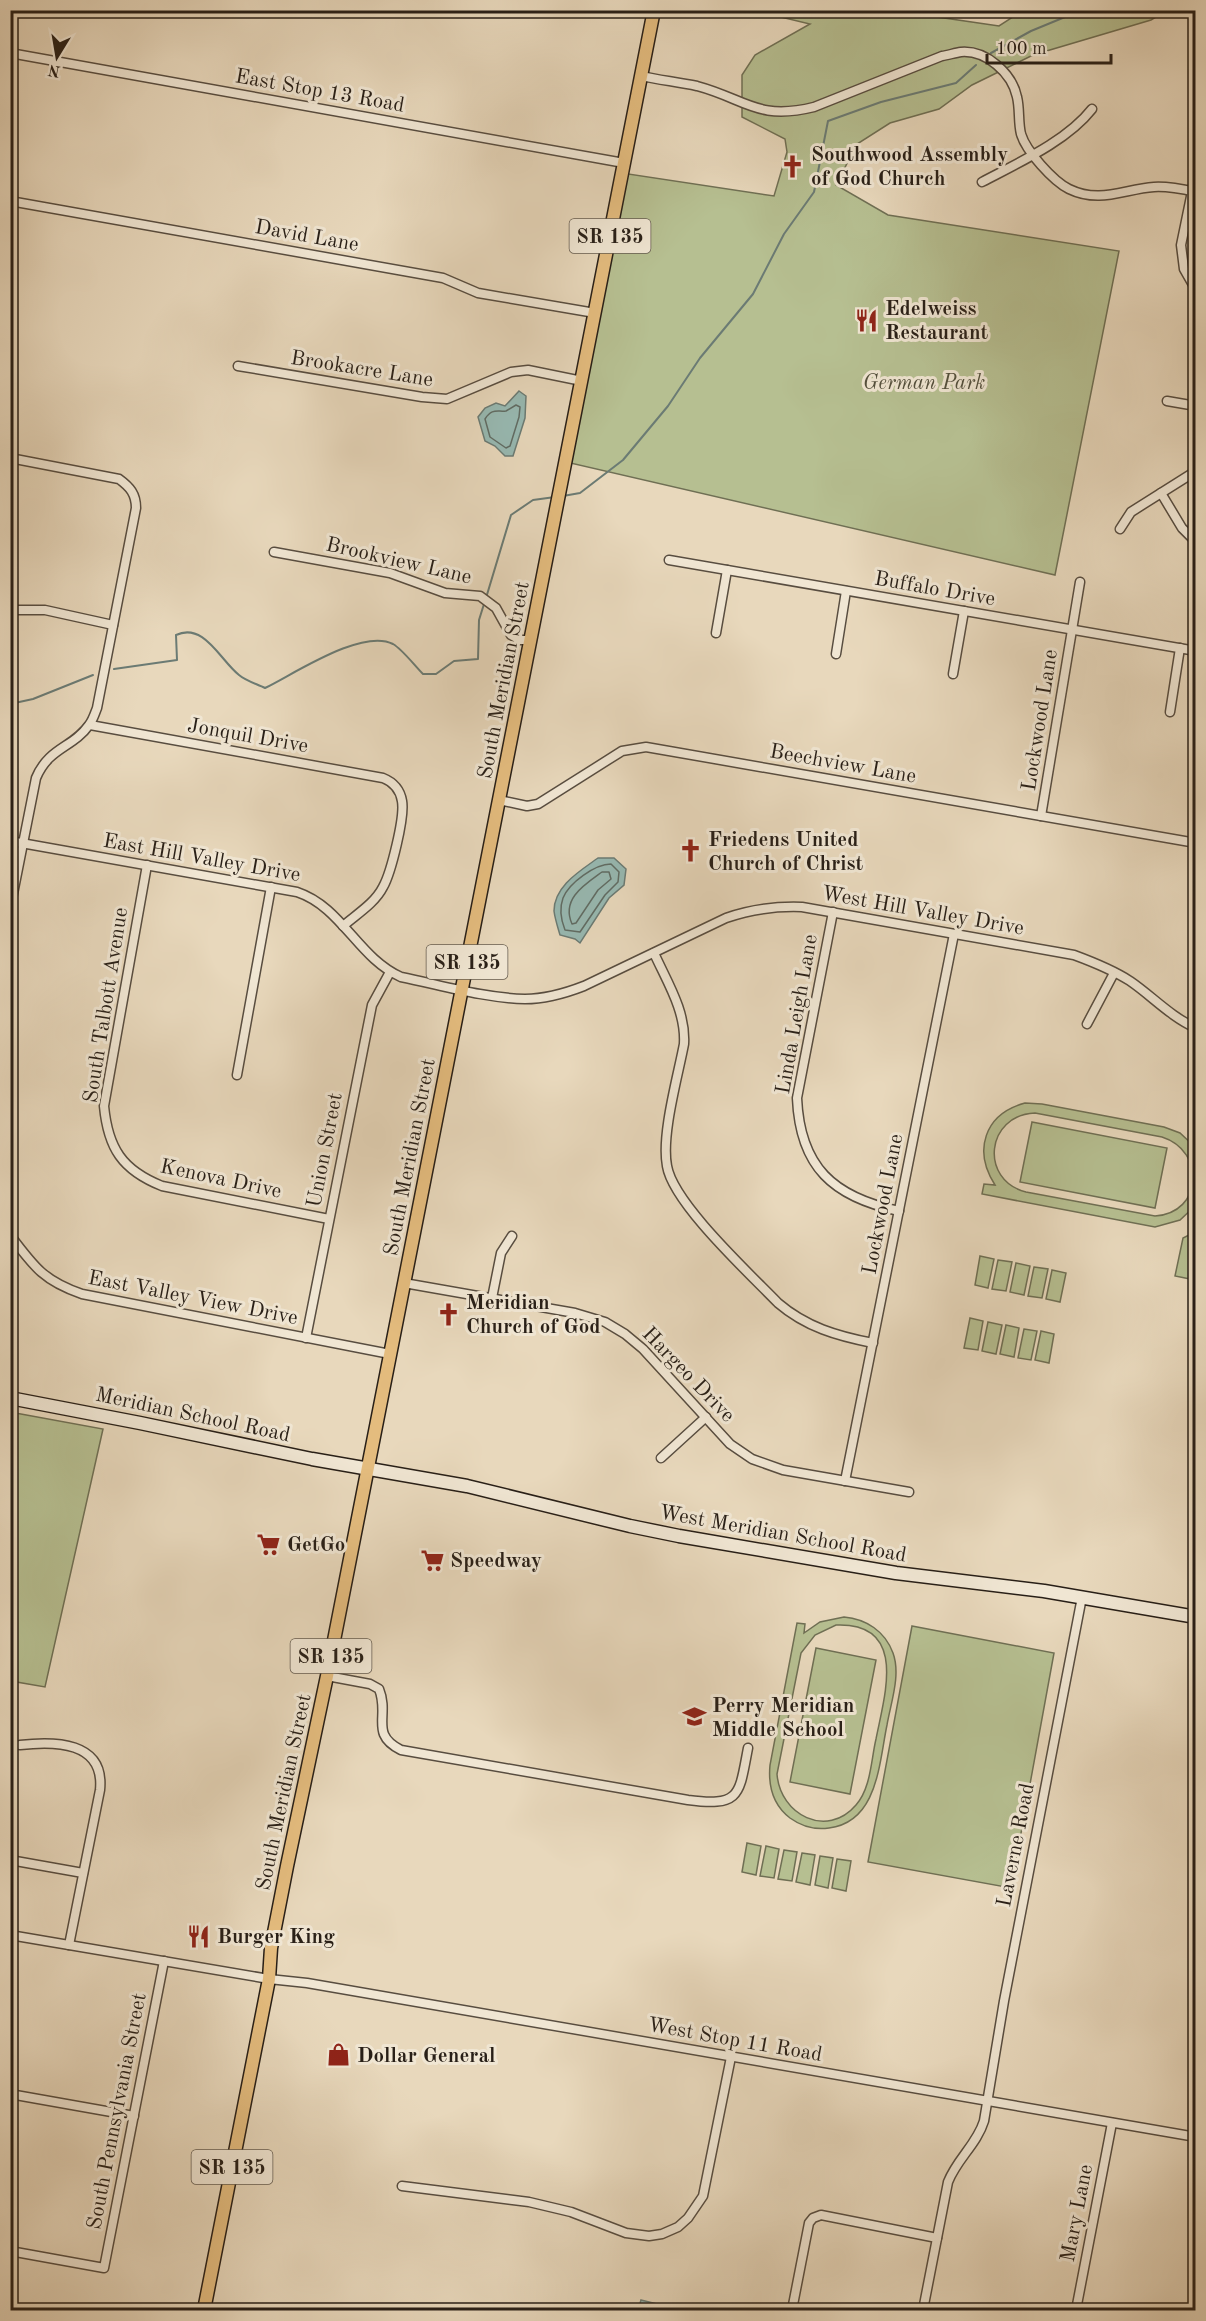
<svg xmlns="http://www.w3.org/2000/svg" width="1206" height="2321" font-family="'Old Standard TT',serif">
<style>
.green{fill:#b6bf91;stroke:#6f6f54;stroke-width:1.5;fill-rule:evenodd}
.water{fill:#97b9b2;stroke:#6b7b74;stroke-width:1.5}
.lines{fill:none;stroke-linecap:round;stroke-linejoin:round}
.shore{stroke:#606c64;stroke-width:1.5}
.stream{stroke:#6b7b74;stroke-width:2}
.minor-casing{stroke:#584d40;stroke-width:11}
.secondary-casing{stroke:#281f17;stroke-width:15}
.primary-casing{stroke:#281f17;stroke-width:15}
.minor{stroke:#f0e6d3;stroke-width:8}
.secondary{stroke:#f0e6d3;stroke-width:12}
.primary{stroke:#e4bc7e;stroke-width:12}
.labels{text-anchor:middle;stroke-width:6;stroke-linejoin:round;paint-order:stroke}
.shield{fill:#f0e6d3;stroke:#645b4f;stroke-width:1.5}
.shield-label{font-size:20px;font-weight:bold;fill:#281f17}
.street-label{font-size:21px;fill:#281f17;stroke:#f0e6d3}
.poi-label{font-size:21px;font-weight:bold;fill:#281f17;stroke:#f0e6d3;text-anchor:start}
.park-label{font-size:21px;font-style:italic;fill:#534f3c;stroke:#f0e6d3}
</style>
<rect width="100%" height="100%" fill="#e8d8bc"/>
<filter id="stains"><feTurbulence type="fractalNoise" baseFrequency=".00333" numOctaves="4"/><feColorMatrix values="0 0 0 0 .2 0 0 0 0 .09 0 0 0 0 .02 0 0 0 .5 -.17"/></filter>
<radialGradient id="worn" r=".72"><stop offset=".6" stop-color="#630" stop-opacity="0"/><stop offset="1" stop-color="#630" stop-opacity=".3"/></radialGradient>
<g class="green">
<polygon points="756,11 924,11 924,15 999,26 1022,11 1166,11 1151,20 1033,55 972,85 939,109 890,123 857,144 836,185 888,215 1119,251 1055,575 566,462 622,173 774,196 787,152 785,139 742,117 742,75 755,55 810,24"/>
<path d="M 1025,1103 L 1042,1104 L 1164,1127 L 1180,1133 L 1195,1147 L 1195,1206 L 1180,1220 L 1155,1227 L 982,1194 L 984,1184 L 995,1185 C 973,1151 984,1114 1025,1103 ZM 1035,1113 L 1162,1137 C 1206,1151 1203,1213 1155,1216 L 1026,1192 C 979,1180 986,1115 1035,1113 Z"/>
<polygon points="1032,1122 1167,1148 1155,1208 1020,1182"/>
<polygon points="1195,1232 1195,1280 1175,1276 1183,1238"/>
<polygon points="980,1256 994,1259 988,1288 975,1285"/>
<polygon points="998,1260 1012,1262 1006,1291 992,1289"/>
<polygon points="1016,1263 1030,1266 1024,1295 1010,1292"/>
<polygon points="1034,1267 1048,1269 1042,1298 1028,1296"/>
<polygon points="1052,1270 1066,1273 1060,1302 1046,1299"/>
<polygon points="970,1318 983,1321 978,1350 964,1348"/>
<polygon points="988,1322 1002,1325 996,1354 982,1351"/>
<polygon points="1006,1325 1019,1328 1014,1357 1000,1354"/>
<polygon points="1024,1329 1037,1331 1031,1360 1018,1358"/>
<polygon points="1041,1331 1054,1334 1049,1363 1035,1360"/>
<polygon points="10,1412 103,1429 45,1687 11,1681"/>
<path d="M 844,1617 C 866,1619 885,1631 893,1653 C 901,1675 891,1702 887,1725 C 879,1763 878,1822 829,1828 C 815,1830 801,1826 790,1818 C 773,1805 768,1786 770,1765 L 797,1623 L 805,1624 L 804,1633 L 820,1622 ZM 836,1625 C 909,1622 884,1697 876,1739 C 871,1760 871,1788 856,1805 C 827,1839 780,1815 777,1774 L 801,1653 L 815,1635 Z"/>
<polygon points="912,1626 1054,1653 1011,1888 868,1862"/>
<polygon points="816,1648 876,1660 850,1794 790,1782"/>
<polygon points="747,1843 761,1846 756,1875 742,1872"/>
<polygon points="766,1846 779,1849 774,1878 760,1876"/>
<polygon points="784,1850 797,1852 792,1881 778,1879"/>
<polygon points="802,1853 815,1855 810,1885 796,1882"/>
<polygon points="820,1856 833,1858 828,1888 815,1885"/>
<polygon points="837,1859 851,1861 846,1891 832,1888"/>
</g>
<g class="water">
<polygon points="519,391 526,396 525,418 513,456 505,456 495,446 485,441 478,417 485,408 496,403 505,406"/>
<path d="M 598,858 L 614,858 L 626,869 L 624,885 L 609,898 L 580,943 L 575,939 L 560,935 C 558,928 555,919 554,911 C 554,886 580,871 598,858 Z"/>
<polygon points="641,2300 681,2310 683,2310 638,2310"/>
</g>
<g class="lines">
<g class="shore">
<path d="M 516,405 L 520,407 L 519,417 L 510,446 L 506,448 L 490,437 L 485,419 C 492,408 497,412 506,411 Z"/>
<path d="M 611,864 L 619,872 L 618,882 L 605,895 L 580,932 L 565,930 C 561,920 559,909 563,898 C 569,883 595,864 611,864 Z"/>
<path d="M 602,872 L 609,872 L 611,879 L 598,890 L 576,923 L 572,924 C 561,899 584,885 602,872 Z"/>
</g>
<g class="stream">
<polyline points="991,53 1031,31 1082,10"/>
<polyline points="563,496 580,493 623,460 668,406 700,358 753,294 784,234 814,192 828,121 881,102 956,83 976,65"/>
<polyline points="486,598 511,515 533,500 555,497"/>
<path d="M 114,669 L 177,660 L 176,635 C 204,622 220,660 239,675 C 246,681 257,684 265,688 C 294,674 362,628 393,644 C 402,649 415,666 423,674 L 436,674 L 454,661 L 478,659 L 479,620 L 484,604"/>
<polyline points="10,704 33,699 93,675"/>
</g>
<defs>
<g id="minor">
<polyline points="10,53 624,163"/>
<path d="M 641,76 C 659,80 678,82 697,86 C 746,99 757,121 814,107 L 942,56 C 948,55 955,53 961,52 C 986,50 1012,73 1017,97 C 1020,109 1018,122 1021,134 C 1026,151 1053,181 1069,189 C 1100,204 1124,189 1154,187 C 1168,186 1182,189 1196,192"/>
<polyline points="1196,172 1181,245 1184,269 1196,290"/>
<path d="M 982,182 C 1018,163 1067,141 1092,109"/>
<polyline points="10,201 443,278 478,293 595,313"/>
<polyline points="238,366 422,397 447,399 511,372 528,370 582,381"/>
<polyline points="1167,401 1196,406"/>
<path d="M 10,458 L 119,479 C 130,487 136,494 136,508 L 97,708 C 95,713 93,720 89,725 C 73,748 49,747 36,778 L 10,909"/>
<polyline points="1161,493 1182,528 1196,542"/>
<polyline points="1120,529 1131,512 1196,471"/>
<polyline points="274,552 390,573 445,593 480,596 496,608 511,635 520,640 531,640"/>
<polyline points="669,560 1196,651"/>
<polyline points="10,610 45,610 113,625"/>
<polyline points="716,633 727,570"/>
<polyline points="836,654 846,591"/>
<polyline points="953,674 964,611"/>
<polyline points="1170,712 1180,648"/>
<path d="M 90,725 L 383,778 C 393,782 400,789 402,801 C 405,817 391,873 383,887 C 375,903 357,914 343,926"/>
<polyline points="499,800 527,806 538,804 622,751 646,747 1196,843"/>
<polyline points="1041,816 1080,582"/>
<path d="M 10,841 L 297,892 C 342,907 358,958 401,977 C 441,985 484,998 525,999 C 545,999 566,993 584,986 L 726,918 C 752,909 775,906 802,907 L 1074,955 C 1093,962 1113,970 1130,981 C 1152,996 1171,1017 1196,1028"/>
<path d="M 147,865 L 104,1106 C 108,1148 122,1170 162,1186 L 329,1219"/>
<path d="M 833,912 L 797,1098 C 800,1167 833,1197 899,1211"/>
<path d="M 654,953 C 667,982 686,1011 684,1044 C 678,1076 661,1135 667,1166 C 673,1203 749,1273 778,1303 C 806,1327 837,1336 873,1343"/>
<polyline points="1087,1024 1114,973"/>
<polyline points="237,1075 271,887"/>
<path d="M 10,1235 C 34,1267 44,1281 82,1294 L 390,1354"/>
<polyline points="404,1283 575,1313 605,1322 625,1334 643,1349 730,1444 752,1459 783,1470 909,1492"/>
<polyline points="492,1298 501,1253 512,1236"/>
<polyline points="306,1338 372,1005 390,972"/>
<polyline points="661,1458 706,1417"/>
<polyline points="845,1481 954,934"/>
<path d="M 327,1676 L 370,1684 L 379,1689 C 390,1716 369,1734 401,1750 L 688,1800 C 741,1807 739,1795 748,1748"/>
<path d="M 20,1745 C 54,1741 105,1741 100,1790 L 69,1945"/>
<polyline points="10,1860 83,1873"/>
<polyline points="10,1935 269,1979 307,1983 1196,2137"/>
<polyline points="10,2094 134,2116"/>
<polyline points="402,2186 529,2202 571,2212 626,2233 649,2236 662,2234 678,2227 688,2218 703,2196 731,2057"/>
<polyline points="10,2251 104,2268 164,1961"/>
<polyline points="792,2310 809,2223 813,2218 821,2215 937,2238"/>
<path d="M 923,2310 L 948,2182 C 957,2159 977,2144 984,2121 L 1004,2001 L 1082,1597"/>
<polyline points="1076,2310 1112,2123"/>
</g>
<polyline id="secondary" points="10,1398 140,1423 312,1459 467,1486 630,1526 679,1536 896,1573 1044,1591 1196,1617"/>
<polyline id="primary" points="204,2310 269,1979 271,1948 287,1866 327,1676 654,10"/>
</defs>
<use href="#minor" class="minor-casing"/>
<use href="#secondary" class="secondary-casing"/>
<use href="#primary" class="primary-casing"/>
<use href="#minor" class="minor"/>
<use href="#secondary" class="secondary"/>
<use href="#primary" class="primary"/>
</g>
<defs>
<symbol id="church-bare" viewBox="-9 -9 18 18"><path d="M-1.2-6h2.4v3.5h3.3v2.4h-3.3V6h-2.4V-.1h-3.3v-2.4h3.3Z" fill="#8f2418" stroke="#f0e6d3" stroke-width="2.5" paint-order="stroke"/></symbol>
<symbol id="restaurant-bare" viewBox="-9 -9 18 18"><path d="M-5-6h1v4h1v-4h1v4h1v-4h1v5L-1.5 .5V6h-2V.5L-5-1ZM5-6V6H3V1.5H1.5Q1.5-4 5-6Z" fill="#8f2418" stroke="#f0e6d3" stroke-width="2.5" paint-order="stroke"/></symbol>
<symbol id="supermarket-bare" viewBox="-9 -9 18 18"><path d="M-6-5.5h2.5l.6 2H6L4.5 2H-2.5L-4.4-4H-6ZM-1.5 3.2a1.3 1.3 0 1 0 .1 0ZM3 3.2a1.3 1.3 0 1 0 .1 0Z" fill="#8f2418" stroke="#f0e6d3" stroke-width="2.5" paint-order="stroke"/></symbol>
<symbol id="school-bare" viewBox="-9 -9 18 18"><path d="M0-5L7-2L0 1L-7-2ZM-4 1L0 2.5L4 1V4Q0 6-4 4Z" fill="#8f2418" stroke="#f0e6d3" stroke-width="2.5" paint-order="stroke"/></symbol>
<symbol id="shop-bare" viewBox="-9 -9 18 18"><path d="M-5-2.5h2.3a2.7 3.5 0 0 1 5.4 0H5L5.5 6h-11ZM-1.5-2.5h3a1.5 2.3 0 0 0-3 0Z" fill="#8f2418" stroke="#f0e6d3" stroke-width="2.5" paint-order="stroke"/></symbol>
</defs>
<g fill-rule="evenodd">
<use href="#church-bare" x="776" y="150" width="33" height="33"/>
<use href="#restaurant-bare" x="850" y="304" width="33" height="33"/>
<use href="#church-bare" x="674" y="834" width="33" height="33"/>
<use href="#church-bare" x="432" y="1298" width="33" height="33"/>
<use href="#supermarket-bare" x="252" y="1528" width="33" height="33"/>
<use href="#supermarket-bare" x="416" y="1544" width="33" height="33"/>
<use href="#school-bare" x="678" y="1700" width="33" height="33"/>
<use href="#restaurant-bare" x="182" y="1920" width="33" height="33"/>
<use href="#shop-bare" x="322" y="2038" width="33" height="33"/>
</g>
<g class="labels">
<g class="shield">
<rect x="569.5" y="219" width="81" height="34" rx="4.5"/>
<rect x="426.5" y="945" width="81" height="34" rx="4.5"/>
<rect x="290.5" y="1639" width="81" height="34" rx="4.5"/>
<rect x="191.5" y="2150" width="81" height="34" rx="4.5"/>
</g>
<g class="shield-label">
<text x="610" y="243">SR 135</text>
<text x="467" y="969">SR 135</text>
<text x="331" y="1663">SR 135</text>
<text x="232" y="2174">SR 135</text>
</g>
<g class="street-label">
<text transform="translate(320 90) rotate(10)" y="7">East Stop 13 Road</text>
<text transform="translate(307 235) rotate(10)" y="7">David Lane</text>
<text transform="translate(362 368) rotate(9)" y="7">Brookacre Lane</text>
<text transform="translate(399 560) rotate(13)" y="7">Brookview Lane</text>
<text transform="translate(935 588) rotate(10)" y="7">Buffalo Drive</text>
<text transform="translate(503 680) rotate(-79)" y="7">South Meridian Street</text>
<text transform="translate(1039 720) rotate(-81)" y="7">Lockwood Lane</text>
<text transform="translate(248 735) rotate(10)" y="7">Jonquil Drive</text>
<text transform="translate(843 763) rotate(10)" y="7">Beechview Lane</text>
<text transform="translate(202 857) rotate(10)" y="7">East Hill Valley Drive</text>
<text transform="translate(923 910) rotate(10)" y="7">West Hill Valley Drive</text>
<text transform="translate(105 1005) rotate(-81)" y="7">South Talbott Avenue</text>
<text transform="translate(796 1014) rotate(-80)" y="7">Linda Leigh Lane</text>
<text transform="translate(324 1150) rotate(-79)" y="7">Union Street</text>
<text transform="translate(409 1157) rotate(-79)" y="7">South Meridian Street</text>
<text transform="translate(221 1178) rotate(12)" y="7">Kenova Drive</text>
<text transform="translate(882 1204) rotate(-79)" y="7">Lockwood Lane</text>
<text transform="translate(193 1297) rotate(11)" y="7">East Valley View Drive</text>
<text transform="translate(689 1374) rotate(46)" y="7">Hargeo Drive</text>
<text transform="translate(193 1414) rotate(12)" y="7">Meridian School Road</text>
<text transform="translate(783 1533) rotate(10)" y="7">West Meridian School Road</text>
<text transform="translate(283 1792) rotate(-78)" y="7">South Meridian Street</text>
<text transform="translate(1015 1845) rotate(-79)" y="7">Laverne Road</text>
<text transform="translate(735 2039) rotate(10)" y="7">West Stop 11 Road</text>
<text transform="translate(116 2111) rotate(-79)" y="7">South Pennsylvania Street</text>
<text transform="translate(1076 2213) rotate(-79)" y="7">Mary Lane</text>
</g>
<g class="poi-label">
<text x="811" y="161">Southwood Assembly<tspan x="811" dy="24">of God Church</tspan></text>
<text x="885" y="315">Edelweiss<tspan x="885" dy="24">Restaurant</tspan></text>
<text x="708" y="846">Friedens United<tspan x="708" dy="24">Church of Christ</tspan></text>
<text x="466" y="1309">Meridian<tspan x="466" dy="24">Church of God</tspan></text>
<text x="287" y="1551">GetGo</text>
<text x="450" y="1567">Speedway</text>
<text x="712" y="1712">Perry Meridian<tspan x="712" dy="24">Middle School</tspan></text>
<text x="217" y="1943">Burger King</text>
<text x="357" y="2062">Dollar General</text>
</g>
<g class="park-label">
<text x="924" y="389">German Park</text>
</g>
</g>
<rect width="1206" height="2321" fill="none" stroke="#e8d8bc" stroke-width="36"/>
<rect x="12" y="12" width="1182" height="2297" fill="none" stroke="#281f17" stroke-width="3"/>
<rect x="18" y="18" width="1170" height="2285" fill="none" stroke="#281f17" stroke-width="1.5"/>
<g transform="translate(57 57) rotate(191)" stroke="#f0e6d3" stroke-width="4.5" paint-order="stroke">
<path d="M0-4.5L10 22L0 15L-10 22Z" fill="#281f17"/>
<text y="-9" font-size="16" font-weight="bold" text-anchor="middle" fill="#281f17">N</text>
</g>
<path d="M987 54v9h124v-9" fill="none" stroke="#281f17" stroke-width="3"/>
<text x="996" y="54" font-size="18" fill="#281f17" stroke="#f0e6d3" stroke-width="4.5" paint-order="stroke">100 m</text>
<rect width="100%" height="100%" filter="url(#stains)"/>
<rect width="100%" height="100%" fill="url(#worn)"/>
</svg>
